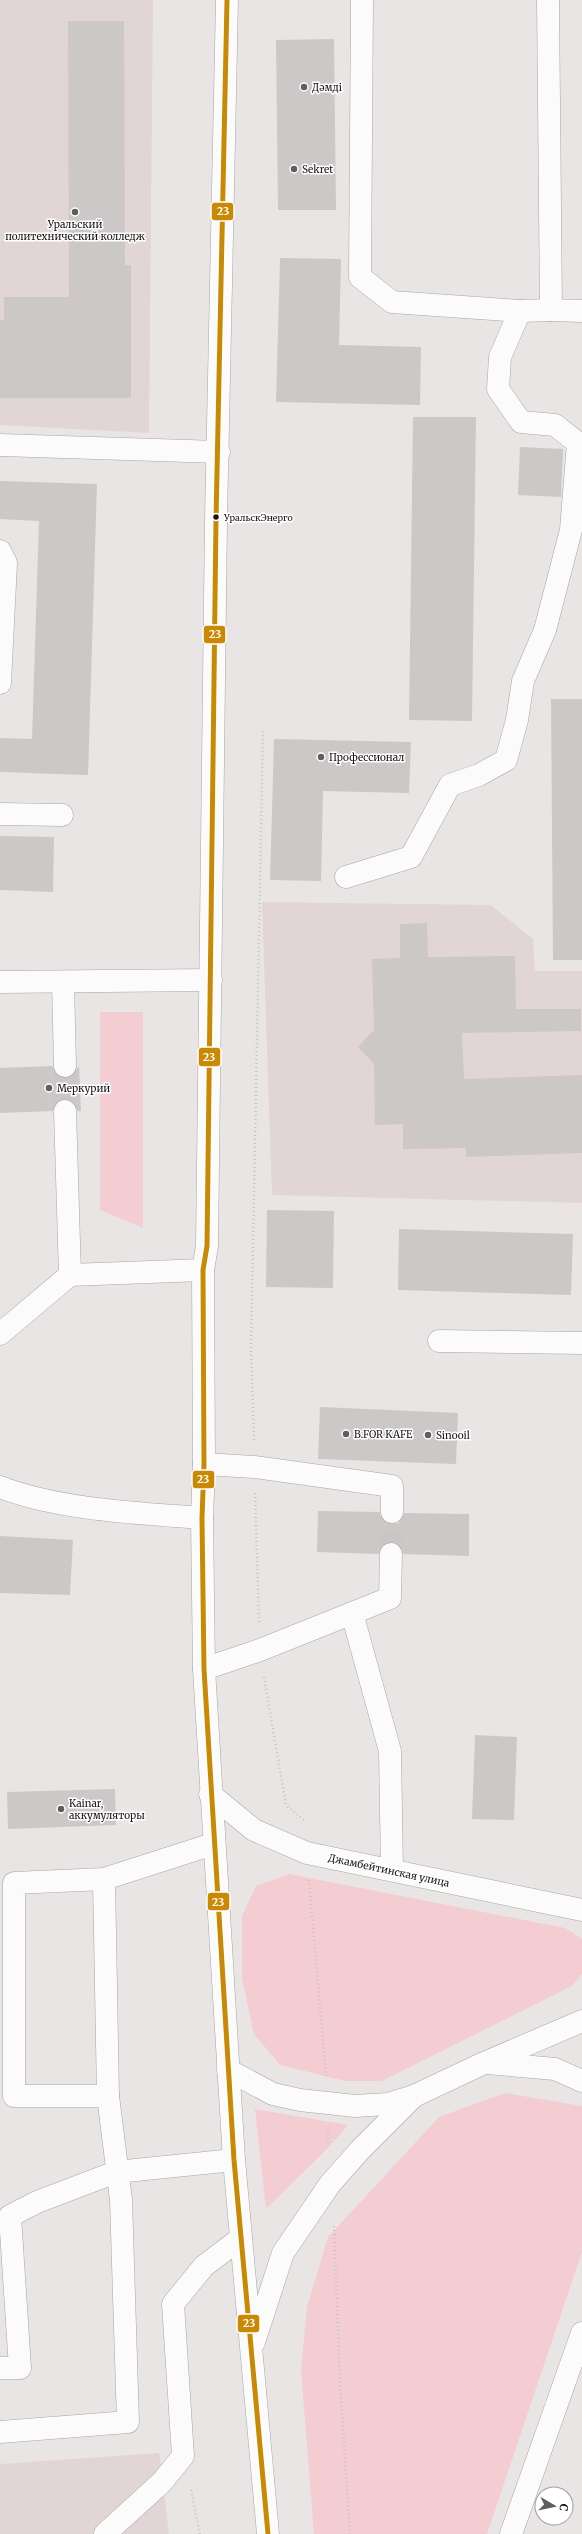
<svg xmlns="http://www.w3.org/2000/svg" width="582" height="2534" font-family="Merriweather,serif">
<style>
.built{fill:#e2d5d6}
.green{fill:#f4cdd2}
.building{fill:#ccc8c8}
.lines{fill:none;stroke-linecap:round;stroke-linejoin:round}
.minor-tunnel{stroke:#cac6c6;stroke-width:22;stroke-dasharray:22 11;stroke-linecap:butt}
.minor-casing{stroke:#a8a4a4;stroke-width:23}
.major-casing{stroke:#a8a4a4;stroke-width:23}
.path{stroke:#c5c4c4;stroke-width:2.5;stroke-dasharray:1 3;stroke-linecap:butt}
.minor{stroke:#fcfbfb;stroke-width:22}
.major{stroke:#fcfbfb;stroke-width:22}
.bus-1-casing{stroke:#fff;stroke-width:8}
.bus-1{stroke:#ca8904;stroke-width:5}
.poi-dot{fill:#615d5d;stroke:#fff;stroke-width:1.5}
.bus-dot{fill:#171414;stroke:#fff;stroke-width:1.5}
.labels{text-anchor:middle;stroke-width:3;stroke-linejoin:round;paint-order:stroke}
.bus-label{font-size:9px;fill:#171414;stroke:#fff;text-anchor:start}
.poi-label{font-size:10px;fill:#171414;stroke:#fff;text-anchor:start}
.street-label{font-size:10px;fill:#171414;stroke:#fff}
.line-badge{stroke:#fff;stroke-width:1.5}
.badge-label{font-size:11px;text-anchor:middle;font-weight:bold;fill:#fff}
</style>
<rect width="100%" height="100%" fill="#eae5e5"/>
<g class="built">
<polygon points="0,0 153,0 149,433 0,425"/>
<polygon points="262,902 491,905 533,939 535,971 582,971 582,1203 272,1195"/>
<polygon points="159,2453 169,2534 0,2534 0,2464"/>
</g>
<g class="green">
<polygon points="100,1012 143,1012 143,1228 100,1210"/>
<polygon points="289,1874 565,1928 582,1939 582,1974 572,1986 382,2081 345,2081 280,2065 254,2034 242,1978 242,1916 256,1886"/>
<polygon points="505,2093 582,2106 582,2252 487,2534 314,2534 301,2370 307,2307 328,2237 439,2117"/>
<polygon points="255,2109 348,2125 328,2148 266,2209"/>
</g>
<g class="building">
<polygon points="68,21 124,21 125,265 131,265 131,398 0,398 0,320 4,320 4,297 69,297"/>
<polygon points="334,39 336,210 278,210 276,40"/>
<polygon points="280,258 341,259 339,345 421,347 420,405 276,402"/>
<polygon points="413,417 476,417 472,721 409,720"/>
<polygon points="520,447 563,449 561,497 518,495"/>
<polygon points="0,481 97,484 88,775 0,772 0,738 32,739 39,521 0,519"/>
<polygon points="551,699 582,699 582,960 553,960"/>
<polygon points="274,739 411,742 409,793 323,791 321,881 270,880"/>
<polygon points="0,836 54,837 53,892 0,890"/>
<polygon points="427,923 428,957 515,956 516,1009 581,1009 581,1031 462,1033 464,1079 582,1075 582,1153 466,1157 466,1148 403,1149 403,1124 375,1125 374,1064 358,1047 374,1030 372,959 400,958 400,924"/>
<polygon points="52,1066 59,1077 66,1078 72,1076 79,1066 81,1111 78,1111 71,1100 65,1099 58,1101 53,1111 0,1113 0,1068"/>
<polygon points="267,1210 334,1211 333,1288 266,1287"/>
<polygon points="399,1229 573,1234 571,1295 398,1290"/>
<polygon points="320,1407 458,1413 456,1464 318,1459"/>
<polygon points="318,1511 380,1512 381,1519 392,1524 399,1523 404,1513 469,1514 469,1556 403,1554 402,1548 392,1542 385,1543 379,1554 317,1552"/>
<polygon points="0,1536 73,1540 70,1595 0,1593"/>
<polygon points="475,1735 517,1737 514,1820 472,1819"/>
<polygon points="115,1789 116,1825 8,1829 7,1792"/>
</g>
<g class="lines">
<g class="minor-tunnel">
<polyline points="65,1111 65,1066"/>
<polyline points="391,1554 392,1512"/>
</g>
<defs>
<g id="minor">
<polyline points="362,0 360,277 392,302 520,311 551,310"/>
<polyline points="548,0 551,310 582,311"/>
<polyline points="0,445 219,452"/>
<polyline points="0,551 6,563 0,683"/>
<polyline points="0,814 62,815"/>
<polyline points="346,877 411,857 450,785 479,775 506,760 517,720 523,681 545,630 571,530 578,443 555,425 521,422 498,389 500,357 520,311"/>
<polyline points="0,982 211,980"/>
<polyline points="63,982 65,1066"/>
<polyline points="65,1111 70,1275 203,1270"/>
<polyline points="0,1334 70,1275"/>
<polyline points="439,1341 582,1343"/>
<polyline points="204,1464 254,1467 392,1486 392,1512"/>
<path d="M 0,1487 C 60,1510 137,1513 202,1518"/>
<polyline points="352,1613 390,1751 392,1870"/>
<polyline points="204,1669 260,1650 390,1598 391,1554"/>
<polyline points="210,1794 254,1830 307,1853 582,1910"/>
<polyline points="487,2063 555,2069 582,2081"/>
<polyline points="228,2070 273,2094 300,2100 355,2106 388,2104 414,2096 484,2063 582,2021"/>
<polyline points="108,2096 14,2096 14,1883 104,1879 213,1844"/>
<polyline points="0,2368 20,2368 10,2216 37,2202 116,2172 234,2160"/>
<polyline points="0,2432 128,2422 121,2200 108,2096 104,1879"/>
<polyline points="105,2534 162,2482 183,2456 173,2304 204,2266 241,2238"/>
<polyline points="511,2534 582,2333"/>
</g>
<g id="major">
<polyline points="227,0 216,520 207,1246 203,1270 204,1464 202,1518 204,1669 234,2160 268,2534"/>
<polyline points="254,2342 283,2253 330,2184 361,2149 414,2096"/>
</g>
</defs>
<use href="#minor" class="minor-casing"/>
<use href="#major" class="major-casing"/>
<g class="path">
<polyline points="254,1440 251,1348 263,729"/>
<polyline points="255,1493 259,1622"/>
<polyline points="264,1677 286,1805 305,1821"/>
<polyline points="309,1880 326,2076"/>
<polyline points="328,2130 328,2145"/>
<polyline points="334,2226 340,2383 350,2534"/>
<polyline points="191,2490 200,2534"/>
</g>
<use href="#minor" class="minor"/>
<use href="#major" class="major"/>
<defs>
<polyline id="bus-1" points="227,0 216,520 207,1246 203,1270 204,1464 202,1518 204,1669 234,2160 268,2534"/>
</defs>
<use href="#bus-1" class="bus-1-casing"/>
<use href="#bus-1" class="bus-1"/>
</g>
<g class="poi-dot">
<circle cx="304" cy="87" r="4"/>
<circle cx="294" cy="169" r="4"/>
<circle cx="75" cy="212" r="4"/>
<circle cx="321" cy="757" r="4"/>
<circle cx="49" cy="1088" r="4"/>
<circle cx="346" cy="1434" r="4"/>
<circle cx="428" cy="1435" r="4"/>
<circle cx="61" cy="1809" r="4"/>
</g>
<circle class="bus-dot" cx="216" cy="517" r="3.5"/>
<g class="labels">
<g class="bus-label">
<text x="224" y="521">УральскЭнерго</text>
</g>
<g class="poi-label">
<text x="312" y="91">Дəмді</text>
<text x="302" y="173">Sekret</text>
<text x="75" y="228" text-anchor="middle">Уральский<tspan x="75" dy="12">политехнический колледж</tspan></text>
<text x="329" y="761">Профессионал</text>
<text x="57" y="1092">Меркурий</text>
<text x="354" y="1438">B.FOR KAFE</text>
<text x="436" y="1439">Sinooil</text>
<text x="69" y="1807">Kainar,<tspan x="69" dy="12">аккумуляторы</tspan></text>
</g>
<g class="street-label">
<text transform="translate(389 1870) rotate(12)" y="4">Джамбейтинская улица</text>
</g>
</g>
<g class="line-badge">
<rect x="211" y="202" width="23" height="19" rx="4" fill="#ca8904"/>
<rect x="203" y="625" width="23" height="19" rx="4" fill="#ca8904"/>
<rect x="198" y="1047" width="23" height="20" rx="4" fill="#ca8904"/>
<rect x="192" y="1470" width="23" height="19" rx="4" fill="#ca8904"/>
<rect x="207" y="1892" width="23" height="19" rx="4" fill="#ca8904"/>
<rect x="237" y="2314" width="23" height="19" rx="4" fill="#ca8904"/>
</g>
<g class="badge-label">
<text x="223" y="215">23</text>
<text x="215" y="638">23</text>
<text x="209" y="1061">23</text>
<text x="203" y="1483">23</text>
<text x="218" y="1906">23</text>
<text x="249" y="2327">23</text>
</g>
<g transform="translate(554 2506) rotate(99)"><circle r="19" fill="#ffffff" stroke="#a2a1a1"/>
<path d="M0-3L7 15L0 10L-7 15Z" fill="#615d5d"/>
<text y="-6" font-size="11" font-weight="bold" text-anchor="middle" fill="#171414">С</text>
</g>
</svg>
